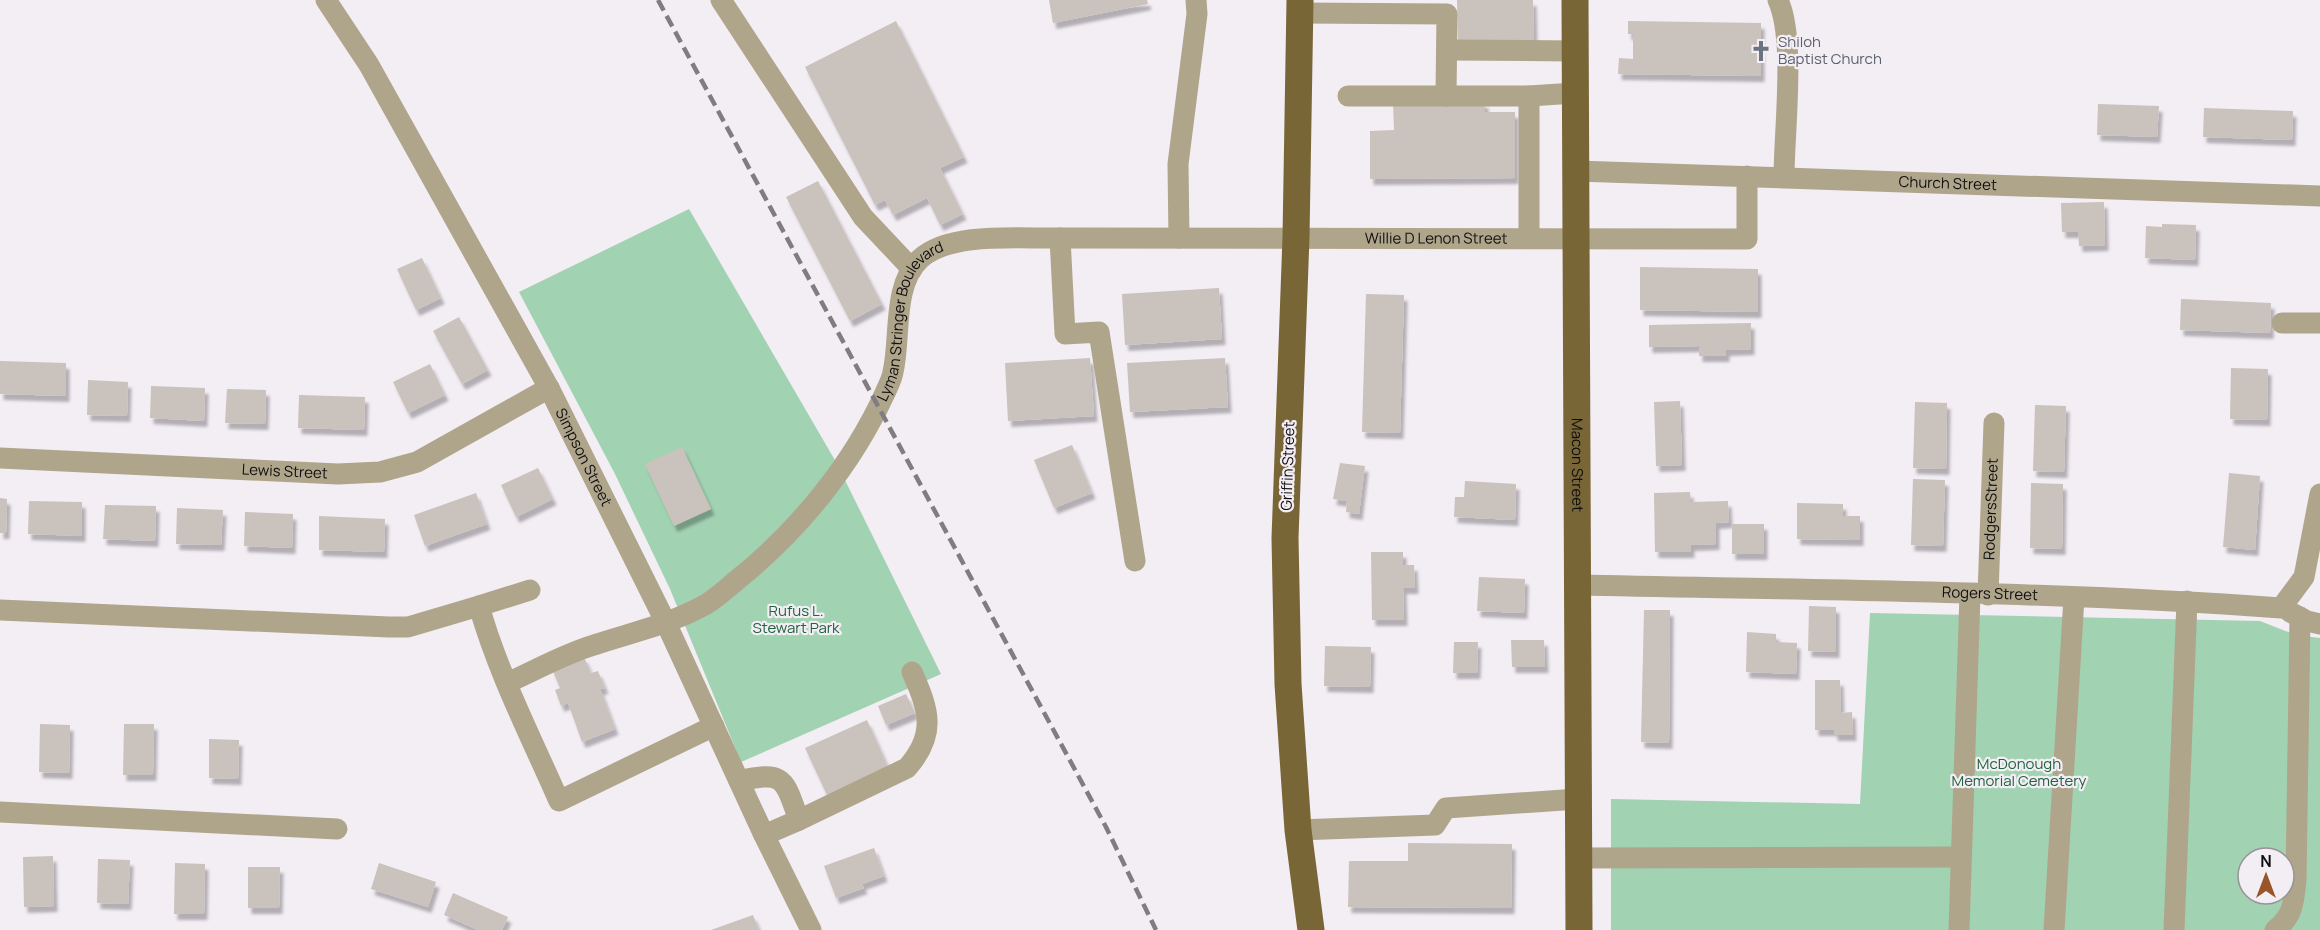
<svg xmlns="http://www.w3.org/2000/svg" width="2320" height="930" font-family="Manrope,sans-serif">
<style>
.green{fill:#a1d2b2;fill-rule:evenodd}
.building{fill:#cac2bc;filter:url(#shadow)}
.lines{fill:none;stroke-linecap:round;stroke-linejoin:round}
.minor{stroke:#afa58b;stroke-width:21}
.major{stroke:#796636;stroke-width:27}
.rail{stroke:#807c81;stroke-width:4.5;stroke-dasharray:12 6;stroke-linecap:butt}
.labels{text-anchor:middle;stroke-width:4.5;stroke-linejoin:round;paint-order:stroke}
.worship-label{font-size:15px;fill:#5b616d;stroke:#f3edf4;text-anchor:start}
.street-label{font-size:15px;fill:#0f0d0f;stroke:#f3edf4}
.park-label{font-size:15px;fill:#1f633f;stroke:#f3edf4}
</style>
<defs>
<filter id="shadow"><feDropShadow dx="3.5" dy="6" stdDeviation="1.5" flood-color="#0004"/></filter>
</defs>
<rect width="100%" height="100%" fill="#f3edf4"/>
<g class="green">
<polygon points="689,209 836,462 941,674 741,762 670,589 615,474 519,292"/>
<path d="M 1870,613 L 2260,621 L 2296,635 L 2320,638 L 2320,930 L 1611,930 L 1611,799 L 1860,804 ZM 2248,858 L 2284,858 L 2284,894 L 2248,894 Z"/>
</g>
<g class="building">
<polygon points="1049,0 1147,0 1148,4 1053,23"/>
<polygon points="1457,0 1533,0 1534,41 1458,42"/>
<polygon points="896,21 964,157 940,168 963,214 940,225 927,198 893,215 885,200 875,205 805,67"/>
<polygon points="1628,21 1761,23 1761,76 1618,74 1619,58 1633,59 1633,34 1628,34"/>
<polygon points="1393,102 1485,102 1485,112 1515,112 1515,178 1370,179 1370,131 1394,130"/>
<polygon points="2098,104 2159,106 2157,137 2097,135"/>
<polygon points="2204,108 2293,111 2292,140 2203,137"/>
<polygon points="818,181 882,304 850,321 786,197"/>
<polygon points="2104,202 2105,245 2079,246 2078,232 2062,232 2061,203"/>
<polygon points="2162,224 2196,225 2195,260 2145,258 2146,226 2162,227"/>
<polygon points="422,258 441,298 416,310 397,269"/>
<polygon points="1640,267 1758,269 1758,312 1640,310"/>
<polygon points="1219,288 1222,339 1125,345 1122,294"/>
<polygon points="1366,294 1404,295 1400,433 1362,432"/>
<polygon points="2181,299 2271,303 2270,333 2180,330"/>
<polygon points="459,317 488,370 462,384 433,331"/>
<polygon points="1751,323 1751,349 1726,350 1726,356 1699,356 1699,346 1649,347 1649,325"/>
<polygon points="1090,358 1094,416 1008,421 1005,363"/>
<polygon points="1225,358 1228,407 1130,412 1127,363"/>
<polygon points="0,361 66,363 66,396 0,394"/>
<polygon points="430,364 445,395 408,413 393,382"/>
<polygon points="2231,368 2268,369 2267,420 2230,419"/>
<polygon points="88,380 128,382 127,416 87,415"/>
<polygon points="151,386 205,388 204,421 150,418"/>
<polygon points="227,389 266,390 265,424 225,423"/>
<polygon points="299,395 365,397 364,430 298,428"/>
<polygon points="1680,401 1682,465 1656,466 1654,402"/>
<polygon points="1915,402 1947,403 1946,469 1913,468"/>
<polygon points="2035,405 2066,406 2064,472 2033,471"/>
<polygon points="1072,445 1092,493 1054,508 1034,460"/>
<polygon points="682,447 711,509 674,526 645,464"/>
<polygon points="1340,463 1365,466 1359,514 1346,512 1347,501 1333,499"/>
<polygon points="538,468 553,499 516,517 501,485"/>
<polygon points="2229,473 2260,476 2255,550 2223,547"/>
<polygon points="1913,479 1945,480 1943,546 1911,545"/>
<polygon points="1465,481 1516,484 1515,520 1454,517 1455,497 1464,497"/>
<polygon points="2031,483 2063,484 2062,549 2030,548"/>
<polygon points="1690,492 1691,502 1728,501 1729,522 1716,523 1716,544 1691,545 1691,552 1655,552 1654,493"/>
<polygon points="476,493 487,524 425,546 414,515"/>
<polygon points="0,498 7,499 6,533 0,533"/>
<polygon points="29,501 82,502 82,536 28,534"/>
<polygon points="1797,503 1843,504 1843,516 1860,516 1860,540 1797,539"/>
<polygon points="105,505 156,506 155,541 103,539"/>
<polygon points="177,508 223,510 221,545 176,544"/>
<polygon points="245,512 293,514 292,548 244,546"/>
<polygon points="319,516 385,519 384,552 319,550"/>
<rect x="1732" y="524" width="32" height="30"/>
<polygon points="1371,552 1403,552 1403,565 1414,565 1415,588 1403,588 1404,620 1372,620"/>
<polygon points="1479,577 1525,579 1524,613 1477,611"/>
<polygon points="1809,606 1836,607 1836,652 1808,651"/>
<polygon points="1644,610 1670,610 1669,743 1641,742"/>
<polygon points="1747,632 1776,634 1776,642 1797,643 1796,674 1746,672"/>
<polygon points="1511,640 1544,640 1545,667 1512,667"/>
<polygon points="1454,642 1478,642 1477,673 1453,673"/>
<polygon points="1325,646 1371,647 1370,687 1324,686"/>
<polygon points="584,657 591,673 598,671 605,688 600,689 615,729 582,742 568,703 561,706 555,690 560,688 552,669"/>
<polygon points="1815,680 1840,680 1841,713 1852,712 1853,735 1834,735 1834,730 1815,730"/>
<polygon points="906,694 915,713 886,725 878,706"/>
<polygon points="867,720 888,767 827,795 805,748"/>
<polygon points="40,724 70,725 69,773 39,772"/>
<polygon points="124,724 154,724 153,775 123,775"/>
<polygon points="209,739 239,740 238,779 209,778"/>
<polygon points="1408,843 1512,844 1511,908 1348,907 1349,861 1408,861"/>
<polygon points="874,848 884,876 862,884 864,888 836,898 824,866"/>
<polygon points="53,856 54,906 24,907 23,857"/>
<polygon points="98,859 130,860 128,904 97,903"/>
<polygon points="175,863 205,864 204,914 174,914"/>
<polygon points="379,863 436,882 428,907 371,889"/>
<polygon points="248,867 280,867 279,908 248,908"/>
<polygon points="453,893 508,917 502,930 478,930 444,915"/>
<polygon points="753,915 759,930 711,930"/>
</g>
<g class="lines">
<g class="minor">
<path id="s1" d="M 326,0 L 369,65 L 549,388 L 666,623 L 763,833 L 811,930"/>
<polyline points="721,0 863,217 912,269"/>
<path d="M 1778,0 C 1796,39 1784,131 1784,177"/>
<polyline points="1300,13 1447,14 1446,96"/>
<polyline points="1447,50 1575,51"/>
<polyline points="1348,96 1529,96 1529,238"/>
<polyline points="1529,96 1575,93"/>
<path id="s2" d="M 1576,171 L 2320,196"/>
<polyline points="1060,238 1065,334 1099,332 1135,561"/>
<polyline points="1179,238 1178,164 1197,14 1196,0"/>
<polyline points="2282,323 2320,323"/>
<path id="s3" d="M 0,458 L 338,474 L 380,472 L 417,462 L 549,388"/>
<path id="s4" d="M 1578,585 C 1812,590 2047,591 2281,608 L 2304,577 L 2320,494"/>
<path id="s5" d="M 1988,595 L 1994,423"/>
<polyline points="479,606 530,590"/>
<path d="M 0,610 L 389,627 L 408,627 L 479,606 C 498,673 531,737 559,801 L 714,726"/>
<polyline points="2290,612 2307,621 2320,624"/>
<path id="s6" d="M 507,683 C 536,670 564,654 594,645 C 630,633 667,625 701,607 C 714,601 726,589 737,580 C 799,530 852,465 885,393 C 888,386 892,379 893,372 C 901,338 892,285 920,259 C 950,231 1021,239 1060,238 L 1747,239 L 1747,176"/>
<path d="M 739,781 C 786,770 784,780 799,820 L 764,835"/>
<polyline points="0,812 337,829"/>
<path d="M 799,820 L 907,768 C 937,734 929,710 912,672"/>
<polyline points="1298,830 1435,825 1446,808 1578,799"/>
<polyline points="1579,858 1961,857"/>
<polyline points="1959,930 1970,594"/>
<polyline points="2054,930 2074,597"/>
<polyline points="2174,930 2187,601"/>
<path d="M 2275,930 C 2293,917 2294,901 2296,880 L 2300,617"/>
</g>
<g class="major">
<polyline points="1300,0 1296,237 1285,538 1288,684 1298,830 1311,930"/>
<path id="s7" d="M 1575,0 L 1579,930"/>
</g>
<polyline class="rail" points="658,0 1106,827 1156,930"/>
</g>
<defs>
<symbol id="church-bare" viewBox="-9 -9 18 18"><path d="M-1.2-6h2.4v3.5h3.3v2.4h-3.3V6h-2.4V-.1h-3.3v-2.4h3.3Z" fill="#6b7280" stroke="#f3edf4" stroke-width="2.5" paint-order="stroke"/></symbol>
</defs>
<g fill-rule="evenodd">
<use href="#church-bare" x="1746" y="36" width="30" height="30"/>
</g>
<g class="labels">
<g class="worship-label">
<text x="1778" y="47">Shiloh<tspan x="1778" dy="17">Baptist Church</tspan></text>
</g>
<g class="street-label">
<text dy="5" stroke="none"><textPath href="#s2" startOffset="372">Church Street</textPath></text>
<text dy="5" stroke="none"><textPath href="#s6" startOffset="1156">Willie D Lenon Street</textPath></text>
<text dy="5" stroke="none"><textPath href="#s6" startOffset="574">Lyman Stringer Boulevard</textPath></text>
<text dy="5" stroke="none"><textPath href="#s1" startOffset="525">Simpson Street</textPath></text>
<text dy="5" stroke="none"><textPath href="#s7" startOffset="465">Macon Street</textPath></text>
<text transform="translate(1288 466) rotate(-88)" y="5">Griffin Street</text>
<text dy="5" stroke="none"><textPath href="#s3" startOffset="285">Lewis Street</textPath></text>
<text dy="5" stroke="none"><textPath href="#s5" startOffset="86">RodgersStreet</textPath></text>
<text dy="5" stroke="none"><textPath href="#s4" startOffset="412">Rogers Street</textPath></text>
</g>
<g class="park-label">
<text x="796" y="616">Rufus L.<tspan x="796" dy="17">Stewart Park</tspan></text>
<text x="2019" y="769">McDonough<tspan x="2019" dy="17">Memorial Cemetery</tspan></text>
</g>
</g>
<g transform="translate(2266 876)"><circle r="28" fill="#f3edf4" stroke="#989398" stroke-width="1.5"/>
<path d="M0-4.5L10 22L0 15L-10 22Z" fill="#995429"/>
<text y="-9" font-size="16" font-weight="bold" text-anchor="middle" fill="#0f0d0f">N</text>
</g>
</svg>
